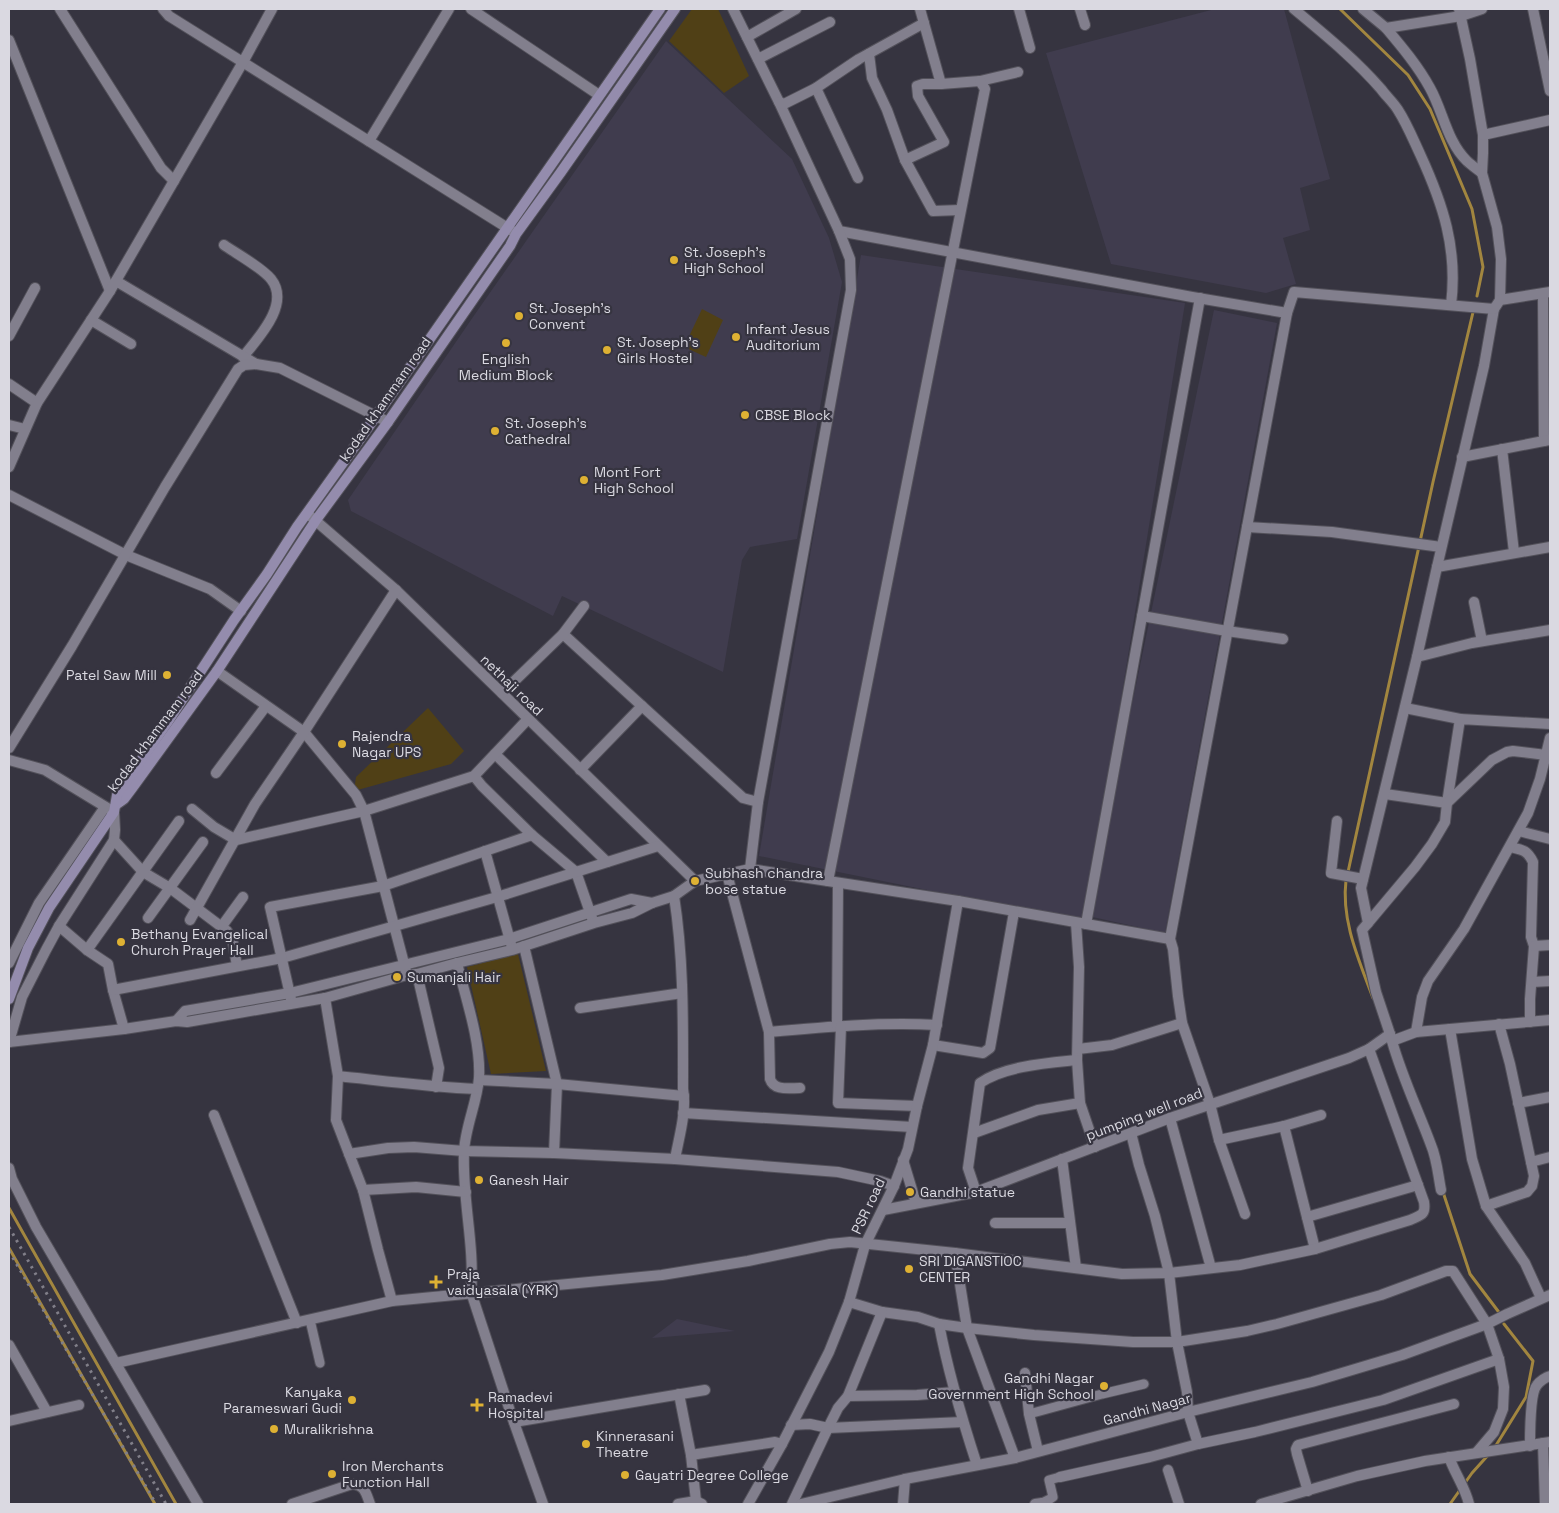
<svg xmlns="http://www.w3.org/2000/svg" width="1559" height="1513" font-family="'Space Grotesk',sans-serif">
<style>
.built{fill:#403c4e}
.green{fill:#504016}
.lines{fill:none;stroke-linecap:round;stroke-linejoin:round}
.stream{stroke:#a2863f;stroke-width:3}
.pedestrian-casing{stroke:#53515a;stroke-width:11}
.minor-casing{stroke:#53515a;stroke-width:12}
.secondary-casing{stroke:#53515a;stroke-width:12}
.pedestrian{stroke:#827f8d;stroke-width:9}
.minor{stroke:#827f8d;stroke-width:10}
.secondary{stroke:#948cad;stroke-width:10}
.rail{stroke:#817f89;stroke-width:3;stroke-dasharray:2.5 5;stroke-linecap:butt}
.poi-dot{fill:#deb133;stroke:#363440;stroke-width:2}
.labels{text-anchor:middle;stroke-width:4.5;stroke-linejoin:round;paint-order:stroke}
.poi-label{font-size:14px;fill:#dad9e1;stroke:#363440;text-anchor:start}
.street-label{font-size:14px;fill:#dad9e1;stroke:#363440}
</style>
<rect width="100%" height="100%" fill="#363440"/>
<g class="built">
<polygon points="1215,9 1284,9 1330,179 1300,188 1310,230 1283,238 1296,284 1266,293 1111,264 1046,53"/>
<polygon points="666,41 792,159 829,238 842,282 797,539 750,547 742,560 723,672 562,596 553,616 351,511 348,500 473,317"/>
<polygon points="861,255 1185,303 1085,922 759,856"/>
<polygon points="1214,310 1277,323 1165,933 1088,916"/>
<polygon points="677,1319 735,1331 652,1338"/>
</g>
<g class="green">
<polygon points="692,9 718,9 749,76 724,93 669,41"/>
<polygon points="702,309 723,320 706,357 684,347"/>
<polygon points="428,708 464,751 451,764 354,791 356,777"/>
<polygon points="518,954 546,1071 491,1074 467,967"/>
</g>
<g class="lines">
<g class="stream">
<polyline points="1340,9 1408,75 1430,109 1472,209 1483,267 1477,296"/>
<polyline points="1348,872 1433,482 1474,308"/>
<path d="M 1346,880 C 1341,921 1359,960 1373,998"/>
<polyline points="1443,1192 1470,1274 1501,1315"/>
<polyline points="9,1208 176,1504"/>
<polyline points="9,1248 155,1504"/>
<polyline points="1495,1447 1526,1397 1533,1361 1504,1324"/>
<polyline points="1450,1504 1472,1473 1490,1453"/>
</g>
<defs>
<g id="pedestrian">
<polyline points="310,1320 320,1363"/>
<polyline points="1029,1414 1102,1394 1144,1384"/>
<polyline points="1042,1503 1050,1499 1053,1497 1049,1480 1060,1477"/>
</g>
<g id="minor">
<polyline points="60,9 161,168 174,181"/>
<polyline points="163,9 169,16 514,232"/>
<polyline points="471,9 599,95"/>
<polyline points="733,9 779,102 839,231 1192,297 1287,313"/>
<polyline points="920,9 941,84"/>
<polyline points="1019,9 1030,48"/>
<polyline points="1080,9 1085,25"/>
<path d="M 1294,9 C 1324,34 1355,59 1381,89 C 1386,96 1393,102 1398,110 C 1407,124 1413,139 1420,154 C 1443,204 1458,249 1451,305"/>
<polyline points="1363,9 1386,28 1461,16 1482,9"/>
<polyline points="1459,9 1470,59 1483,135 1483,153 1482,173 1497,227 1501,259 1500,300"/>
<polyline points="1533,9 1550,91"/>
<path d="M 1386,28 C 1402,47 1418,66 1430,88 C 1443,111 1447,142 1467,161 C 1471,165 1477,169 1482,173"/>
<polyline points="747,37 796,9"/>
<polyline points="9,40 110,291"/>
<polyline points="869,54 872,78 887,110 905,160 933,211 960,210"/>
<polyline points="758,59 830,22"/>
<polyline points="816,88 858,178"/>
<polyline points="779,102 784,104 816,88 859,59 924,23"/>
<polyline points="1483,135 1550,120"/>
<polyline points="369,141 449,9"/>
<polyline points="905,160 944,142 918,96 917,86 923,84 941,84 980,81 1018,72"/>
<path d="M 224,245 C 237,254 261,267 271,279 C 291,304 258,338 243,357"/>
<polyline points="116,281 256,364"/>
<polyline points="1543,294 1544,441"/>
<polyline points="91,320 131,344"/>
<polyline points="9,336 35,288"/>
<polyline points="9,384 37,403"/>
<polyline points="9,425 25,429"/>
<polyline points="1502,449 1514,552"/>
<polyline points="1462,457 1549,440"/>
<polyline points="9,467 37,403 110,291 243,62 272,9"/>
<polyline points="9,495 126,555 210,589 241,611"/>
<polyline points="309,515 396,590 695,881"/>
<polyline points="1247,527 1332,532 1441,547"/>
<polyline points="1437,567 1550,547"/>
<polyline points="1474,602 1482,641"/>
<polyline points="1142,616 1227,631 1283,639"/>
<polyline points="563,634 743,798 758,802"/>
<polyline points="1417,657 1472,643 1550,630"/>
<polyline points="217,671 304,732 356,795 364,811 406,971"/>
<polyline points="502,693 563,634 584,606"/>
<polyline points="1405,708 1460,719"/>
<polyline points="9,748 72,646 165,487 238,369 244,365 256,364 280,368 388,422"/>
<polyline points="495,754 607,862"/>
<polyline points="9,760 45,770 114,812 115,830 114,840 59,926 46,950 22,997 9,1042"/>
<polyline points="580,770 642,706"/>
<polyline points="216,773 266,706"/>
<polyline points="474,776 482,786 532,835 576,872 592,918"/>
<polyline points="1385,794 1447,803 1460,719 1550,724"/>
<polyline points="192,809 214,827 236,840 364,811 474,776 528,719"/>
<polyline points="1337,821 1331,873 1363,879"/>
<polyline points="1519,831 1550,839"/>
<polyline points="114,840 143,872 170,888 227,931 233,943 237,966"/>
<path d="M 1510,847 C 1523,850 1527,850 1533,862 L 1531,937 L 1534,946 L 1530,999 L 1530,1022"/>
<polyline points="485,851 511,944"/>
<polyline points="750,869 758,802 851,290 850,259 839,231"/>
<path d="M 727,874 L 769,1032 C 825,1027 881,1022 937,1025"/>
<polyline points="828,881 985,89 980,81"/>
<path d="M 674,896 C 684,960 683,1025 683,1089 C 687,1111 679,1137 675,1159"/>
<polyline points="148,918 203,842"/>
<polyline points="190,920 255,804 304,732 396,590"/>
<polyline points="1076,923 1079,967 1077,1060 1080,1103 1095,1147"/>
<polyline points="1368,923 1415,867 1432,844 1445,822 1447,803 1492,760 1507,752 1513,751 1546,755 1550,753"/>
<polyline points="1086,924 1200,298"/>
<polyline points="59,926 87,950 108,964 113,990 124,1029"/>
<polyline points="222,926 243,897"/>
<polyline points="524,946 557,1084 554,1153"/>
<polyline points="1534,946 1550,945"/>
<polyline points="87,950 179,821"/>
<polyline points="9,963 39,903 105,807"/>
<path d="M 457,963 C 466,999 481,1042 479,1078 C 477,1103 465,1127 464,1152 C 462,1199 475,1245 471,1292 L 511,1414 L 543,1504"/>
<polyline points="417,974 439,1068 436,1087"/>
<polyline points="1532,982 1550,981"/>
<polyline points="113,990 282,958 497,897 658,846"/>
<path d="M 325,998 L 338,1076 C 385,1081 430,1087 477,1089"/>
<polyline points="291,999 270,907 383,886 532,835"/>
<polyline points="580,1008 682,993"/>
<polyline points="176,1021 185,1011 290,993 509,939 631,899 652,903"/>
<polyline points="837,1026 838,883"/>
<polyline points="841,1026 838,1103 917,1106"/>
<polyline points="1450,1029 1472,1159 1486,1206 1525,1263 1541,1298"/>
<path d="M 769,1032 L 770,1079 C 774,1091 789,1088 800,1088"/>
<polyline points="1416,1032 1422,997 1428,981 1464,929 1528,813 1540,779 1550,738"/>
<polyline points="1390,1034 1376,992 1362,930 1368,923 1361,888 1417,657 1437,567 1484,366 1494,309"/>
<path d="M 1392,1041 C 1402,1077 1418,1110 1431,1145 C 1437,1159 1438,1175 1441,1190"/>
<polyline points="9,1042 124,1029 176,1021 187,1022 325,998 407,975 417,974 457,963 512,950 594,923 632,913 652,903 674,896 695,881 750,869 958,901 1170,939"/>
<polyline points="933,1045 983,1053 990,1048 1014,912"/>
<polyline points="1078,1049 1112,1045 1182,1023"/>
<polyline points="338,1076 336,1120 363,1190 378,1250 392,1301"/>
<polyline points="479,1080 557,1084 684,1096"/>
<polyline points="1518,1103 1550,1097"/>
<polyline points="683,1113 912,1127"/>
<polyline points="214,1115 297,1323"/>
<polyline points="1170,1118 1211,1268"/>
<polyline points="1284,1126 1315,1249"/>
<polyline points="974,1133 1038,1110 1080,1103"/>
<polyline points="1131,1133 1139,1165 1155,1216 1169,1273 1177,1342 1187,1392 1188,1412 1198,1444"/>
<polyline points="1219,1140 1284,1126 1321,1115"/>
<polyline points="349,1154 388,1148 414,1147 464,1151 554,1153 675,1159 838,1172 880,1181 894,1186"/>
<polyline points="1062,1159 1076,1268"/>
<polyline points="903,1160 916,1203"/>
<polyline points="1531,1162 1550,1157"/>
<polyline points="9,1168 12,1179 36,1227 198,1504"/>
<polyline points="363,1190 416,1187 466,1192"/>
<path d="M 976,1192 L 968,1168 L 980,1083 C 1004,1066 1048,1063 1077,1060"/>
<polyline points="1486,1206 1527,1192 1532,1186 1534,1176 1510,1064 1499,1024"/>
<polyline points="883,1210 976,1192 1170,1118 1349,1058 1369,1049 1390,1034 1392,1041 1416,1032 1550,1020"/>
<polyline points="1245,1214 1219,1140 1210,1104 1182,1023 1178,996 1173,949 1170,939 1287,313 1294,292 1494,309 1500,300 1550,292"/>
<polyline points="1307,1217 1418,1185"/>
<polyline points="995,1223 1070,1223"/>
<polyline points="955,1253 967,1328 1015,1458"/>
<polyline points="849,1302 882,1312 918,1317 939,1324 967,1328 1034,1335 1133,1342 1177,1342 1247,1331 1277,1324 1381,1295 1446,1271 1453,1271 1487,1324 1499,1359 1504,1387 1503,1409 1494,1432 1477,1452"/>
<path d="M 939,1324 C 948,1372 962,1419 977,1465"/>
<polyline points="9,1345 47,1412"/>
<path d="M 116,1363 L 392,1301 L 662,1275 L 748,1261 L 830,1244 L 850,1242 L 955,1253 L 1122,1274 L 1169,1273 L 1240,1265 L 1315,1249 L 1410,1220 C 1421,1215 1426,1215 1424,1202 L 1369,1049"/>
<polyline points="1025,1373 1029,1414 1038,1451"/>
<polyline points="679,1394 691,1455 696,1501"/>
<polyline points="848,1396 917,1395 955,1392"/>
<polyline points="9,1421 79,1405"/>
<polyline points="514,1422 705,1390"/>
<polyline points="791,1425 810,1424 828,1428 963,1422"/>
<polyline points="1543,1443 1545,1504"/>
<path d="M 1530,1446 C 1530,1433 1530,1393 1537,1385 C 1540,1381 1546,1377 1550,1376"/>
<polyline points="691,1455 775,1442 782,1444"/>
<path d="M 1449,1457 C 1455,1474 1465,1487 1469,1504"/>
<polyline points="1168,1470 1179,1504"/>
<polyline points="1060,1477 1150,1457 1198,1444 1255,1432 1383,1400 1499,1359"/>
<polyline points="1308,1491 1297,1454 1296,1449 1298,1445 1454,1404"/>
<path d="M 292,1504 L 352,1484 C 365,1485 366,1493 370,1504"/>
<polyline points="678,1504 696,1501 702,1504"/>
<polyline points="748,1504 782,1444 829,1352 849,1302 865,1245 894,1186 908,1149 917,1106 933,1045 958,901"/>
<polyline points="792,1504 828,1428 838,1408 848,1396 882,1312"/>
<polyline points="801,1504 905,1479 1015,1458 1188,1412 1312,1382 1402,1355 1487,1324 1507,1314 1550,1295"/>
<polyline points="903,1504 905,1479"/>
<polyline points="1035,1504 1042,1503"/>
<polyline points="1261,1504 1357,1476 1425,1461 1550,1442"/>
</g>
<g id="secondary">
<polyline points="117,804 124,799 133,787 217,671 316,520 388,422 510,246 516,234 561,172 675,9"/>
<polyline points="9,999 28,948 49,908 114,812 117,795 167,723 234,620 267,574 297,527 360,439 660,9"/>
</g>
</defs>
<use href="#pedestrian" class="pedestrian-casing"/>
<use href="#minor" class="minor-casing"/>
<use href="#secondary" class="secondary-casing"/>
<use href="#pedestrian" class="pedestrian"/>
<use href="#minor" class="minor"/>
<use href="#secondary" class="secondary"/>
<g class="rail">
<polyline points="9,1227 166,1504"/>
<polyline points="9,1251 156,1504"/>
</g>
</g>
<g class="poi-dot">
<circle cx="674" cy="260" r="5"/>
<circle cx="519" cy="316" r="5"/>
<circle cx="736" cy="337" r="5"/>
<circle cx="506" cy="343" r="5"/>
<circle cx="607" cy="350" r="5"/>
<circle cx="745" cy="415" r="5"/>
<circle cx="495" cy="431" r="5"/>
<circle cx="584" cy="480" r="5"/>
<circle cx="167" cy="675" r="5"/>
<circle cx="342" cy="744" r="5"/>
<circle cx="695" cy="881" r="5"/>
<circle cx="121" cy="942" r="5"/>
<circle cx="397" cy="977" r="5"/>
<circle cx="479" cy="1180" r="5"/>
<circle cx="910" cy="1192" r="5"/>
<circle cx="909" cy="1269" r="5"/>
<path d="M433.5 1274.5h5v5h5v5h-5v5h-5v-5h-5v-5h5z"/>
<circle cx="1104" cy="1386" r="5"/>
<circle cx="352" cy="1400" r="5"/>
<path d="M474.5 1397.5h5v5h5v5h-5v5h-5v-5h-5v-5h5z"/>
<circle cx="274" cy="1429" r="5"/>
<circle cx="586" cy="1444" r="5"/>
<circle cx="332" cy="1474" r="5"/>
<circle cx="625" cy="1475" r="5"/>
</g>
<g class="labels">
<g class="poi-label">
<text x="684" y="257">St. Joseph's<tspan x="684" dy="16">High School</tspan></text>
<text x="529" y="313">St. Joseph's<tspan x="529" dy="16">Convent</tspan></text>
<text x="746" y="334">Infant Jesus<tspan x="746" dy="16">Auditorium</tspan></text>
<text x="617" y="347">St. Joseph's<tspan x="617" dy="16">Girls Hostel</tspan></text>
<text x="506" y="364" text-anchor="middle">English<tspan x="506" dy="16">Medium Block</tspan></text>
<text x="755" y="420">CBSE Block</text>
<text x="505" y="428">St. Joseph's<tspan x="505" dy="16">Cathedral</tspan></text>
<text x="594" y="477">Mont Fort<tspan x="594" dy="16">High School</tspan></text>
<text x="157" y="680" text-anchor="end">Patel Saw Mill</text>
<text x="352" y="741">Rajendra<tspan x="352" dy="16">Nagar UPS</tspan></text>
<text x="705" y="878">Subhash chandra<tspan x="705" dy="16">bose statue</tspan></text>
<text x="131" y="939">Bethany Evangelical<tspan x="131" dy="16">Church Prayer Hall</tspan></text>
<text x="407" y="982">Sumanjali Hair</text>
<text x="489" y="1185">Ganesh Hair</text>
<text x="920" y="1197">Gandhi statue</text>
<text x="919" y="1266">SRI DIGANSTIOC<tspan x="919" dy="16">CENTER</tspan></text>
<text x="447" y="1279">Praja<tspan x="447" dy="16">vaidyasala (YRK)</tspan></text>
<text x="1094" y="1383" text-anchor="end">Gandhi Nagar<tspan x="1094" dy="16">Government High School</tspan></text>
<text x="342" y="1397" text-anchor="end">Kanyaka<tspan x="342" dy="16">Parameswari Gudi</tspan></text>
<text x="488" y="1402">Ramadevi<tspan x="488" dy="16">Hospital</tspan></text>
<text x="284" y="1434">Muralikrishna</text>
<text x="596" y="1441">Kinnerasani<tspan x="596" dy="16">Theatre</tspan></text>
<text x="342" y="1471">Iron Merchants<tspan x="342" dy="16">Function Hall</tspan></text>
<text x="635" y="1480">Gayatri Degree College</text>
</g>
<g class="street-label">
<text transform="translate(385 399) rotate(-55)" y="5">kodad khammam road</text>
<text transform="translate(512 685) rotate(44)" y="5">nethaji road</text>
<text transform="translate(155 731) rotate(-53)" y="5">kodad khammam road</text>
<text transform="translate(1144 1114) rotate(-21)" y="5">pumping well road</text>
<text transform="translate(868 1206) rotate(-65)" y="5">PSR road</text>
<text transform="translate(1147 1409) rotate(-15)" y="5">Gandhi Nagar</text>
</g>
</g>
<rect width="1559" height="1513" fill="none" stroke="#dad9e1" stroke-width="20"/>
</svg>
